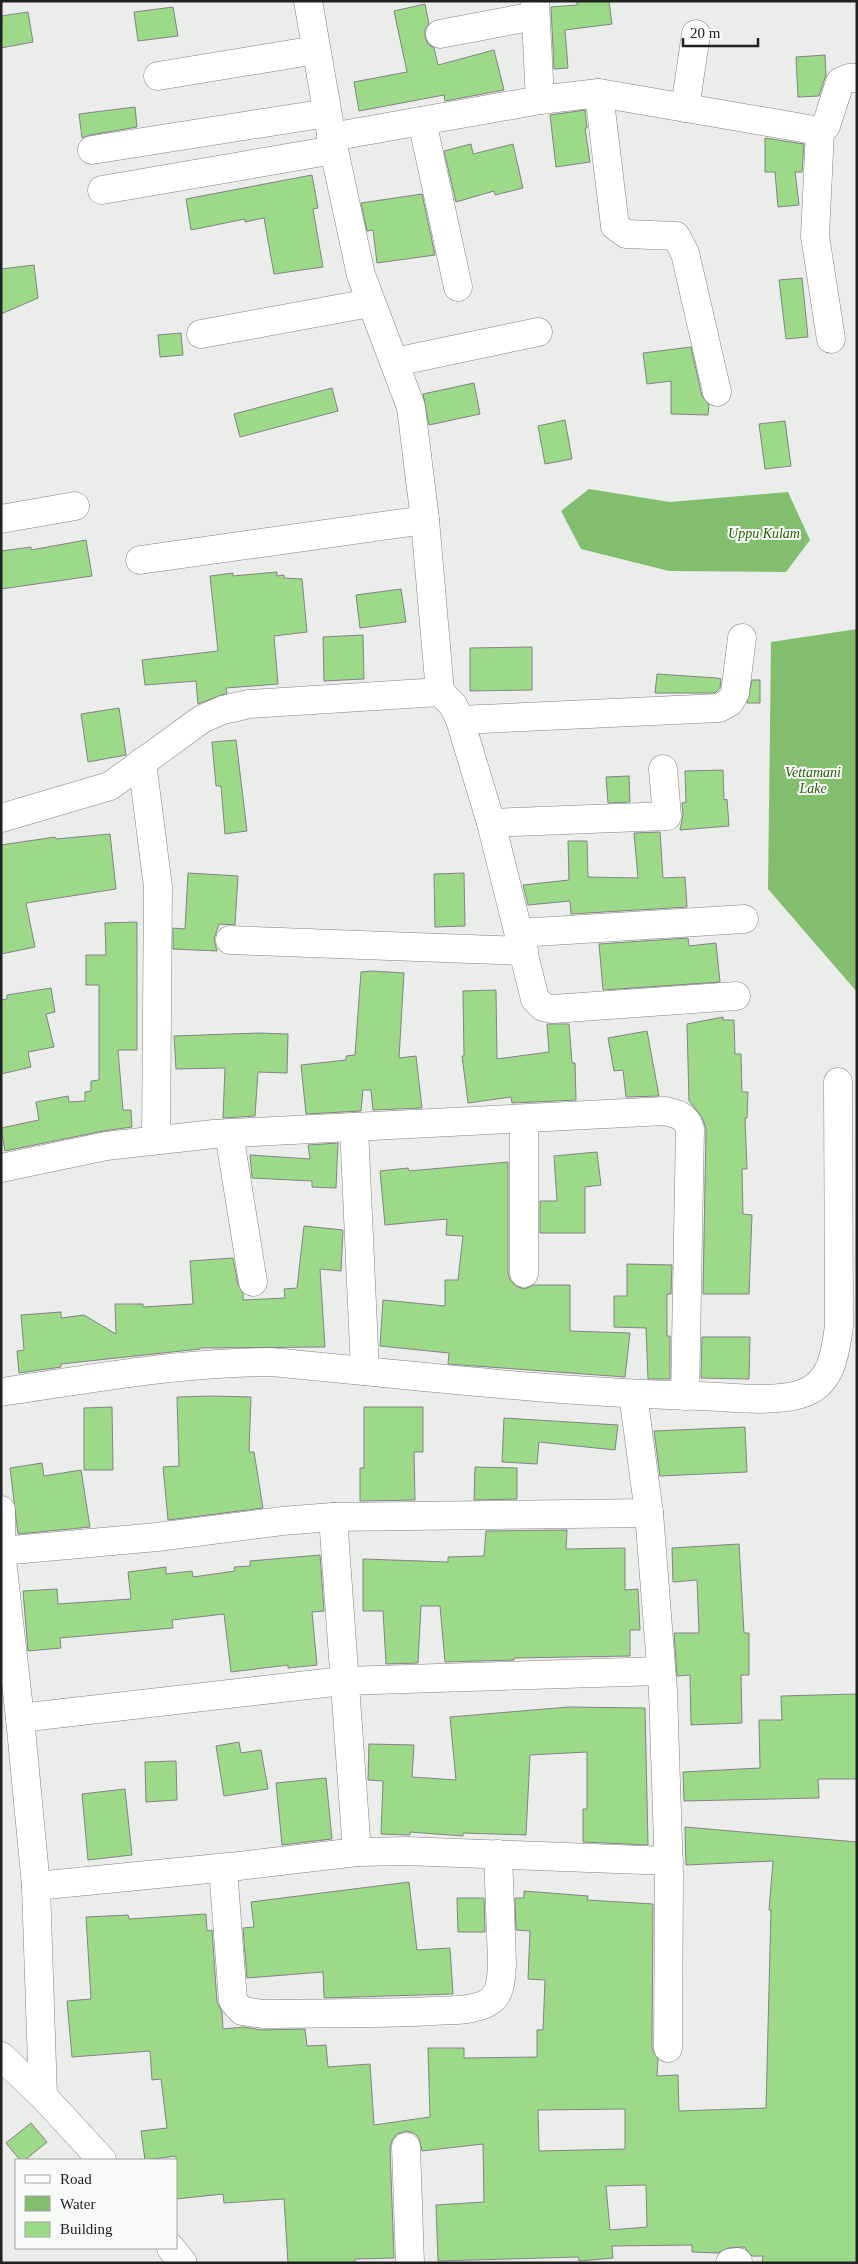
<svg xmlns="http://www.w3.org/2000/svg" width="858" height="2264" font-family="'Times New Roman',serif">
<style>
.water{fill:#82be6e}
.building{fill:#9cd988;stroke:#828482;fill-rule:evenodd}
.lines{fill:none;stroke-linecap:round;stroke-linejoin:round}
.minor-casing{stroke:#818381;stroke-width:29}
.major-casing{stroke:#818381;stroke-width:29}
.minor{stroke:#fff;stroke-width:28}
.major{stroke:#fff;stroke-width:28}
.labels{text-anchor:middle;stroke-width:4;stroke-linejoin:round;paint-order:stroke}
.water-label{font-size:14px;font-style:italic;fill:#255d0a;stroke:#f9fbf8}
</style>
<rect width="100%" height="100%" fill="#ebedeb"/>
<g class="water">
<polygon points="589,489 670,502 788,492 810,540 786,572 669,571 581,549 561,511"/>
<polygon points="857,629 857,992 768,889 771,642"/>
</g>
<g class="building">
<polygon points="577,1 609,1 612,24 565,30 568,68 554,69 551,7 577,5"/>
<polygon points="425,4 429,24 425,29 425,37 428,44 434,48 438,65 494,50 504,90 445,101 444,95 359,111 354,82 407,72 394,11"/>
<polygon points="173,7 178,36 138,41 134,12"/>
<polygon points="28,12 33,42 1,48 1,16"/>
<polygon points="825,55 826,75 819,96 798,97 796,57"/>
<polygon points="135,107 137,127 90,135 82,138 79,114"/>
<polygon points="585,110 587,128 585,128 590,162 556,167 550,115"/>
<polygon points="765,138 804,144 802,172 795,172 799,205 778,207 775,172 765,172"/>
<polygon points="471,144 473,154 513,144 523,188 495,195 494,191 456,202 444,151"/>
<polygon points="312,175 318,208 313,209 323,267 274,274 264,218 245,222 245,219 191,230 186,199"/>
<polygon points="422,194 435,255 377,263 373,230 367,231 361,203"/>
<polygon points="34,265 38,298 1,314 1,269"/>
<polygon points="802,278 808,337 786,339 779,280"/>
<polygon points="181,333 183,355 160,357 158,335"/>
<polygon points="691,347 702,396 709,405 708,415 671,414 671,381 647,384 643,353"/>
<polygon points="474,383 480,414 429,425 423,394"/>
<polygon points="332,388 338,411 240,437 234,414"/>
<polygon points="565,420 572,459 545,464 538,426"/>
<polygon points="785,421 791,466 765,469 759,424"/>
<polygon points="86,540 92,576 1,589 1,551 31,547 31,550"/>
<polygon points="277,572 277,576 284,575 284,578 302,579 307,632 274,636 278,684 226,688 227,693 198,704 196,681 145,685 142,660 218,651 210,576 233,573 233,576"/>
<polygon points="401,589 406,622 360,628 356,595"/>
<polygon points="363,635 364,679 324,681 323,637"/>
<polygon points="532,647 532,690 470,691 470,648"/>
<polygon points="657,674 716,678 721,679 720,688 715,693 655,693"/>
<polygon points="752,680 760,680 760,703 747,703"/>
<polygon points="119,708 126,755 88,762 81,714"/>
<polygon points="236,740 247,831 225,834 221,786 216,786 212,742"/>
<polygon points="723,770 724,800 727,799 729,826 680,830 683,815 682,803 686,802 685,771"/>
<polygon points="629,776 630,802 608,803 606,777"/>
<polygon points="660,832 663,878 685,877 687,907 571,914 570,901 528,905 523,885 569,880 568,841 587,841 588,877 638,878 634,833"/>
<polygon points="110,834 116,889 26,903 35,947 1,954 1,845 55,837 56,839"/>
<polygon points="188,873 238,876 235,925 219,924 214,939 217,951 173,949 173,928 185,929"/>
<polygon points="464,873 465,926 435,927 434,874"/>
<polygon points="137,922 137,1050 118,1050 123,1110 131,1110 132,1127 103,1131 5,1151 1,1128 39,1120 36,1102 68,1096 69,1102 85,1101 85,1092 91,1091 91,1081 99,1080 99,985 86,985 86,955 106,955 105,923"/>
<polygon points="688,938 689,946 716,943 720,982 603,990 599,944"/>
<polygon points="372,971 404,973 399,1058 416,1056 422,1108 373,1110 371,1090 363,1090 361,1111 306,1114 301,1065 346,1060 346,1056 355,1055 361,972"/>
<polygon points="51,988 55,1012 46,1014 54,1047 28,1052 31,1067 1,1074 1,1000 7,999 7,995"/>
<polygon points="496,990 497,1059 549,1052 547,1024 569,1024 572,1063 575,1063 576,1100 512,1103 511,1097 468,1103 462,1056 464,1056 463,991"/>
<polygon points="723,1017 723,1020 734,1020 735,1054 741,1054 742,1092 748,1092 747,1118 745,1118 747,1169 742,1169 743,1214 752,1215 749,1294 703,1294 706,1129 702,1117 689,1101 687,1024"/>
<polygon points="647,1031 659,1096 626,1097 623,1070 614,1071 608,1038"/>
<polygon points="259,1033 288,1034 287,1073 258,1072 255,1116 223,1118 225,1068 176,1069 174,1036"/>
<polygon points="338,1143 336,1188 312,1187 312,1181 252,1178 250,1155 310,1159 308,1145"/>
<polygon points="597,1152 601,1185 585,1187 585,1233 540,1233 540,1201 557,1201 554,1156"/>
<polygon points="508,1162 508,1273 510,1280 516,1286 524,1289 534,1285 570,1285 570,1331 630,1333 625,1377 448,1364 449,1353 380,1346 383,1300 445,1306 445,1280 458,1280 463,1236 446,1235 447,1219 385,1225 380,1171 408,1168 409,1171"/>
<polygon points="304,1226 343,1230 341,1271 320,1269 325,1347 200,1348 200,1349 61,1364 61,1367 19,1373 17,1351 24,1350 21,1315 61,1312 61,1318 84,1315 116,1334 115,1304 143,1304 143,1307 193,1304 190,1261 233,1258 238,1284 243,1293 243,1300 285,1298 284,1289 297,1288"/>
<polygon points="627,1264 672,1265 671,1294 667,1294 667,1336 670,1336 670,1379 648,1379 646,1328 614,1327 614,1296 627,1296"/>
<polygon points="702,1337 750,1337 749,1379 701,1378"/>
<polygon points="212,1396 251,1397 249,1452 254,1452 263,1508 168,1520 163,1467 179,1466 177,1397"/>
<polygon points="112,1407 113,1470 84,1470 84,1408"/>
<polygon points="364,1407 423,1407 423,1452 414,1452 415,1500 360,1501 360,1468 364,1468"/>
<polygon points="504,1418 618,1425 615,1450 539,1442 537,1464 502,1462"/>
<polygon points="745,1427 747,1472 660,1476 654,1431"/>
<polygon points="42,1463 44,1476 81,1470 90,1527 18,1534 10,1468"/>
<polygon points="475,1467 517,1468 517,1499 474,1500"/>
<polygon points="567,1530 566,1549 625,1548 625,1590 638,1589 640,1630 630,1630 630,1656 514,1658 514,1660 445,1662 440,1606 421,1606 418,1663 386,1664 383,1611 363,1611 363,1559 448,1562 448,1557 484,1556 486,1531"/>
<polygon points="739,1544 744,1633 749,1633 749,1675 741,1675 742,1723 691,1725 690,1675 677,1676 674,1633 699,1633 697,1580 673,1582 672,1548"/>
<polygon points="320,1555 324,1611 312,1612 317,1665 288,1668 288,1665 231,1672 224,1614 172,1620 173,1628 60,1638 61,1648 28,1651 23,1591 57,1589 58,1604 131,1599 128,1572 166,1567 166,1574 192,1571 193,1577 235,1571 234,1567 250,1566 250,1561"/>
<polygon points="857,1694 857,1779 818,1779 819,1798 684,1801 683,1772 760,1768 759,1720 782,1720 781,1696"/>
<polygon points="569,1707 645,1708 648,1845 583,1842 583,1809 587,1809 587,1752 530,1755 526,1835 463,1833 463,1836 410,1832 410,1835 381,1834 383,1781 368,1780 369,1744 414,1745 412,1777 456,1780 450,1717"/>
<polygon points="239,1742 241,1753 261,1750 268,1789 224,1796 216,1746"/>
<polygon points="176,1761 177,1800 146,1802 145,1762"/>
<polygon points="326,1778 332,1839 282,1845 276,1783"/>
<polygon points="125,1789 132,1855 88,1860 82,1794"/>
<path d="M 685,1827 L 857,1842 L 857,2263 L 762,2263 L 763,2256 L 752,2256 L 744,2247 L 728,2248 L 718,2253 L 692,2252 L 692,2245 L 612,2246 L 613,2258 L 579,2261 L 578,2257 L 438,2261 L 436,2205 L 484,2202 L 483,2144 L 422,2151 L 419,2138 L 414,2133 L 406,2131 L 397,2134 L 392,2140 L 390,2148 L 394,2258 L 355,2259 L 355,2263 L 288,2263 L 284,2199 L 224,2203 L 223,2194 L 176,2199 L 176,2156 L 145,2160 L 141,2131 L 167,2128 L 161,2079 L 152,2080 L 150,2051 L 72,2057 L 67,2001 L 91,1999 L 86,1917 L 128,1915 L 129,1919 L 206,1914 L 207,1931 L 212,1930 L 217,2002 L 222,2012 L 223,2029 L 243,2027 L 263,2030 L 305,2029 L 307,2046 L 326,2045 L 328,2067 L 370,2064 L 374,2125 L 430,2117 L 428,2048 L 464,2048 L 464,2058 L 537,2057 L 537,2030 L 543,2030 L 545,1980 L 528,1979 L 530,1931 L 516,1930 L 515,1898 L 524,1898 L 524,1891 L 588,1896 L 587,1900 L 653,1904 L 652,2048 L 658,2059 L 657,2076 L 678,2075 L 679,2111 L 766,2108 L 771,1910 L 769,1910 L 773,1861 L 686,1865 ZM 625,2109 L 625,2149 L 539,2151 L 538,2110 ZM 646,2185 L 647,2227 L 610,2230 L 606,2186 Z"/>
<polygon points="409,1882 417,1950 450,1948 453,1994 324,1998 323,1972 247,1978 243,1928 254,1927 251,1902"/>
<polygon points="457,1898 484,1898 485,1932 458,1932"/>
<polygon points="31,2123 47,2142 25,2160 20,2160 6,2143"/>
</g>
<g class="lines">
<defs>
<g id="minor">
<polyline points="535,1 540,100"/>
<polyline points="440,34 535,16"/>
<polyline points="158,76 316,50"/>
<polyline points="599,93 615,226 626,234 676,236 685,253 717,392"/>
<polyline points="685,108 696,34"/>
<polyline points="422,121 458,287"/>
<polyline points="331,137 540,100 599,93 820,131"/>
<polyline points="92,150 327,113"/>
<polyline points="102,190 334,150"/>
<polyline points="201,334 370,303"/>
<polyline points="831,339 815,236 820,131 826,126 840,82 849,78 857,78"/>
<polyline points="395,362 538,332"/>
<polyline points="1,519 75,506"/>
<polyline points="140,560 425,520"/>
<polyline points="440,692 453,705 460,720 491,823 535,999 543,1007 553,1009 736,996"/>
<polyline points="460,720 719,708 730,702 735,693 742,638"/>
<polyline points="142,762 158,887 156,1140"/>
<polyline points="1,818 110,786 202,719 223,710 249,704 440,692 425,520 411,407 361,275 334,150 308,1"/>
<polyline points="491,823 667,816 663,769"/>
<polyline points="519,933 744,919"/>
<polyline points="230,940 524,951"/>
<polyline points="524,1119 524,1273"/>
<polyline points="354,1127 365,1371"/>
<polyline points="229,1133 253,1282"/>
<path d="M 1,1168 L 106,1146 L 214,1134 L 665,1111 C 678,1114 686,1116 690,1129 L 685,1396"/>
<path d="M 1,1392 C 90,1379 180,1362 270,1362 C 413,1375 557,1393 700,1396 C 730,1397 773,1403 801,1394 C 832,1384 835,1354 839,1326 L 838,1082"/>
<polyline points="1,1510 1,1551 20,1718"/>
<polyline points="649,1513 663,1691 669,1874 668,2048"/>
<polyline points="333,1517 357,1852"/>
<polyline points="1,1551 157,1537 282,1521 333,1517 649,1513 633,1394"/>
<path d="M 223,1868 L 233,2001 L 242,2011 L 263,2014 C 320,2013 378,2014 434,2011 C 451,2010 472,2011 487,2003 C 502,1995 501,1978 502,1963 L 498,1854"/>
<polyline points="36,1886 239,1866 357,1852 406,1851 669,1861"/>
<polyline points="43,2096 36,1886 20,1718 343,1681 661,1671"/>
<polyline points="406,2147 410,2263"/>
<polyline points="730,2263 738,2262"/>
</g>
<g id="major">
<polyline points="1,2056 43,2096 102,2160"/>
<polyline points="171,2248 183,2263"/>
</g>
</defs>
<use href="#minor" class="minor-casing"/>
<use href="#major" class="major-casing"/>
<use href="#minor" class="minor"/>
<use href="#major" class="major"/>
</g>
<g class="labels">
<g class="water-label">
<text x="764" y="538">Uppu Kulam</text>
<text x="813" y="777">Vettamani<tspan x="813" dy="16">Lake</tspan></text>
</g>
</g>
<rect width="858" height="2264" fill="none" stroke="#202120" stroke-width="5"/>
<rect x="15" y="2159" width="162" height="90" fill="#f9fbf8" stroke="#a2a4a2"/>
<rect x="25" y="2175" width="25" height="8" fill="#ffffff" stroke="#a2a4a2"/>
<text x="60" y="2184" font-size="15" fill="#202120">Road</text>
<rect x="25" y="2196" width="25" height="15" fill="#82be6e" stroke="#a2a4a2"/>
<text x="60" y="2209" font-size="15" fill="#202120">Water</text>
<rect x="25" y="2222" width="25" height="15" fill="#9cd988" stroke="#a2a4a2"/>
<text x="60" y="2234" font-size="15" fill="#202120">Building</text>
<path d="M683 38v8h75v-8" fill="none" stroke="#202120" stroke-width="2.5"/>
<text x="690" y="38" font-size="15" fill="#202120" stroke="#f9fbf8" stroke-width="4" paint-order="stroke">20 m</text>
</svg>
